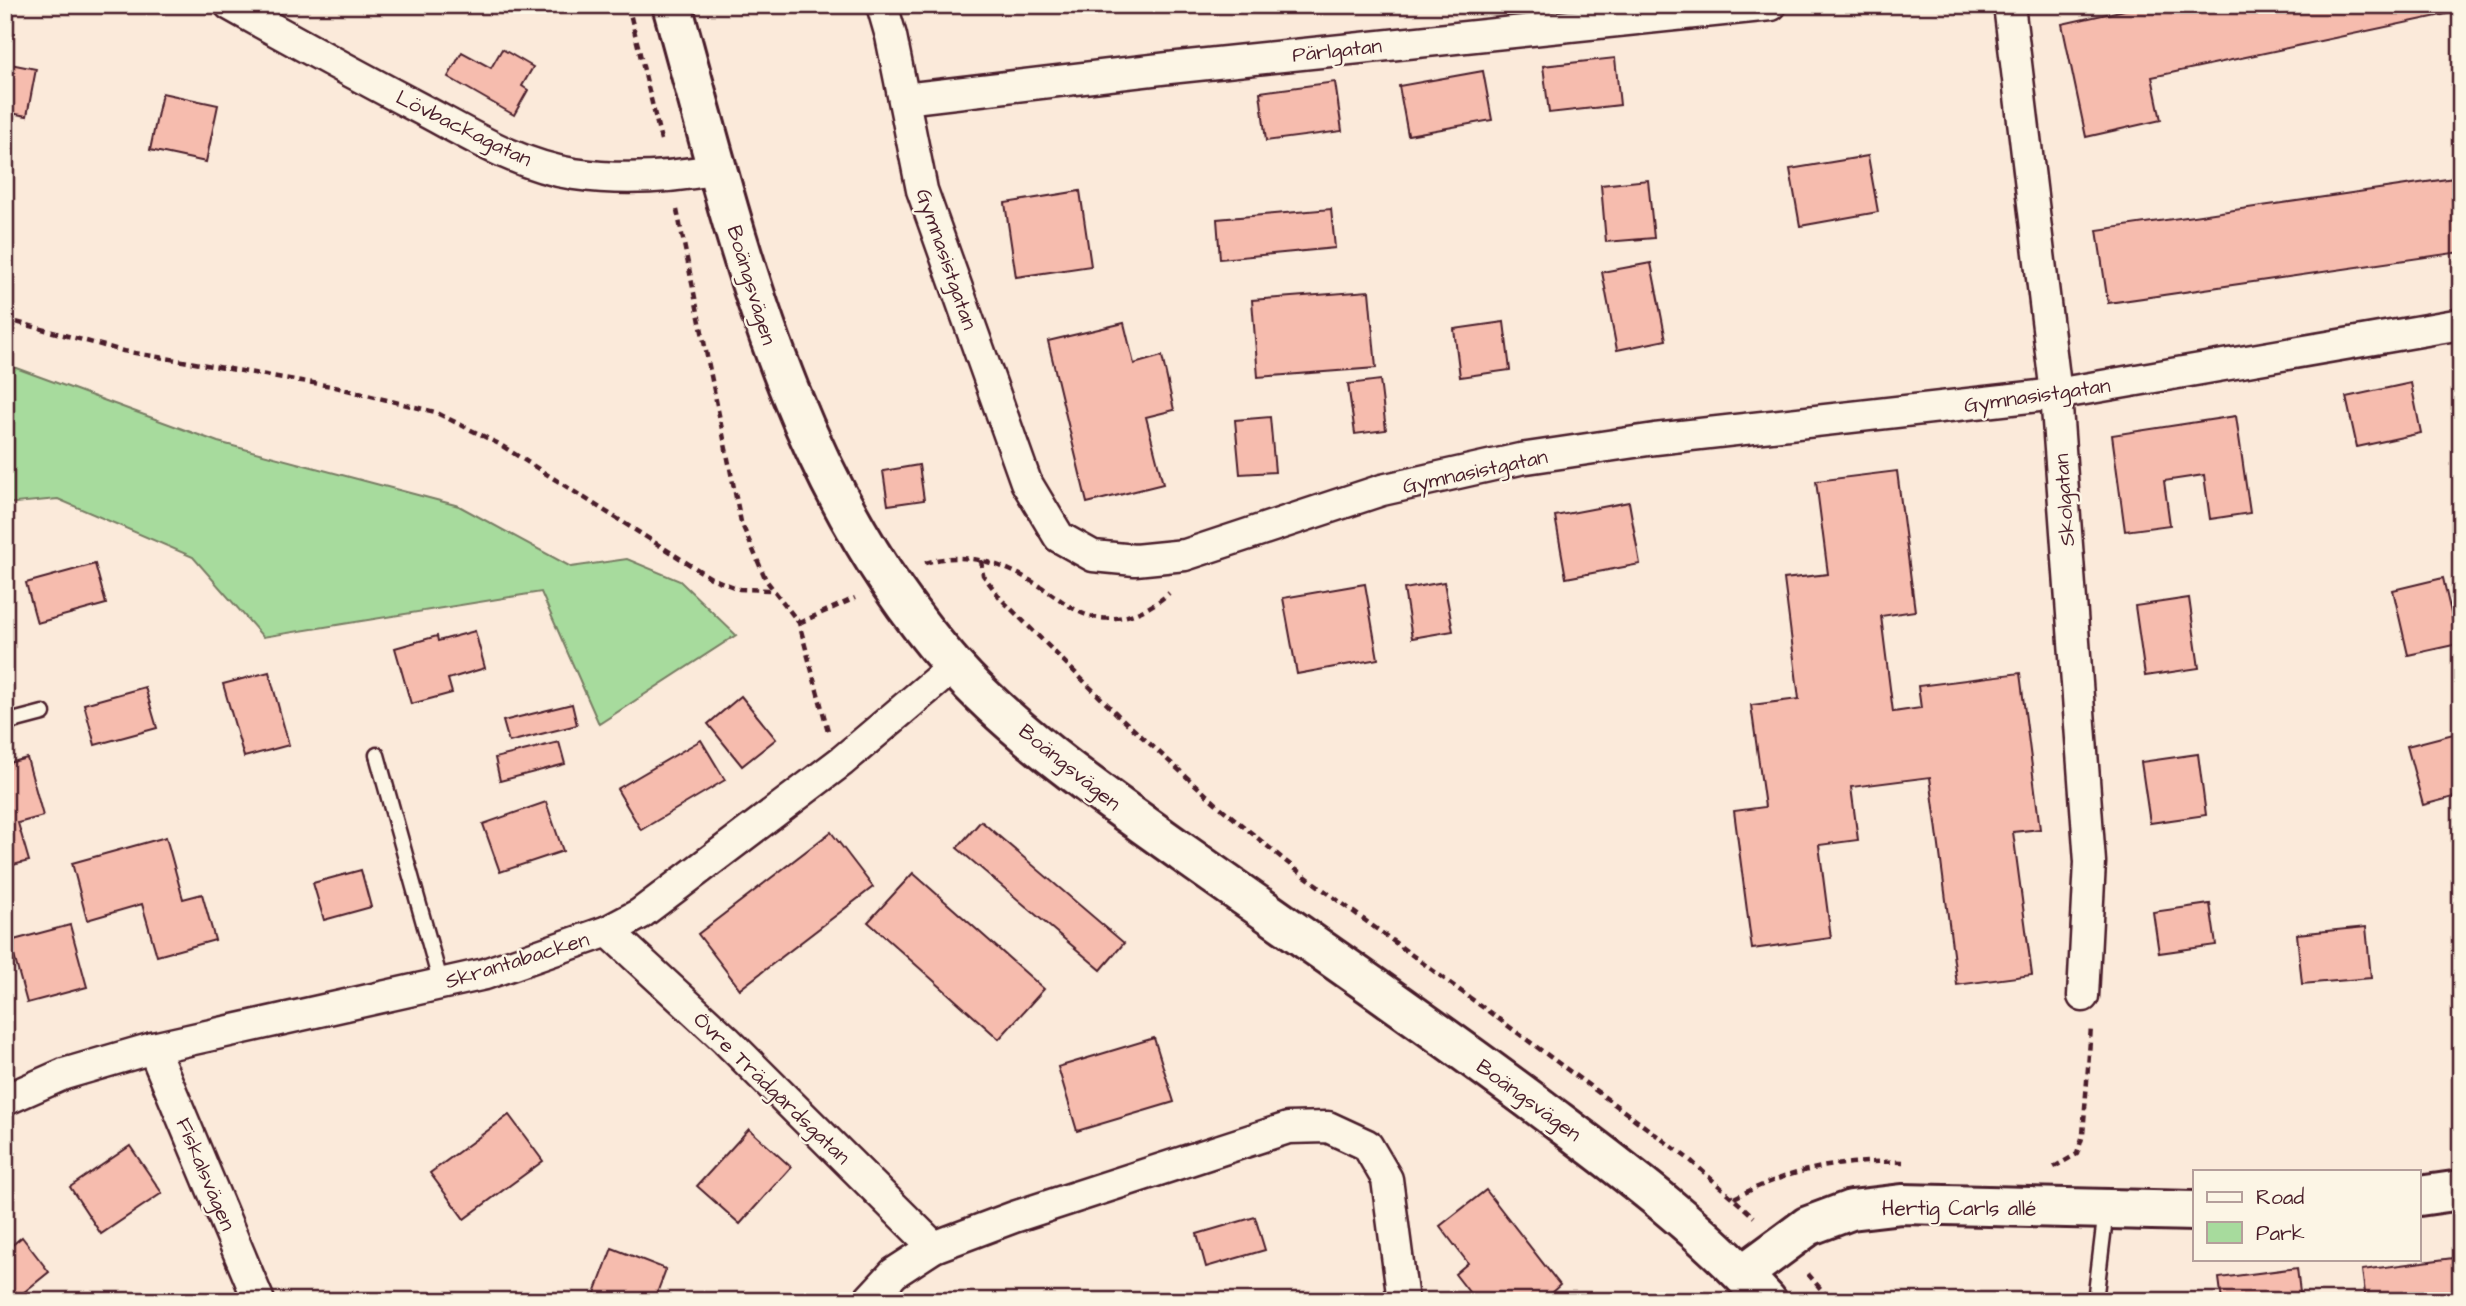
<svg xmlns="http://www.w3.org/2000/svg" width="2466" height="1306" font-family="'Architects Daughter',sans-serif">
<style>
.green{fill:#a7db9d;stroke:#787d64;stroke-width:2}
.building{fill:#f6bcae;stroke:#4a1f2b;stroke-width:2}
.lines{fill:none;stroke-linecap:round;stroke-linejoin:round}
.lane-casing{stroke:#4a1f2b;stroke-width:19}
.street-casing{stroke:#4a1f2b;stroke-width:35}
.secondary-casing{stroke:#4a1f2b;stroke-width:44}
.path{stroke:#4a1f2b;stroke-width:4.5;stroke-dasharray:7 5;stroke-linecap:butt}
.lane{stroke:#fcf5e5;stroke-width:14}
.street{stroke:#fcf5e5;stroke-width:30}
.secondary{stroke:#fcf5e5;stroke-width:38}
.labels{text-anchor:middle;stroke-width:5;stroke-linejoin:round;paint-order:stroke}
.street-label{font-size:21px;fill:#4a1f2b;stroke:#fcf5e5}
</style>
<rect width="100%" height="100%" fill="#fbeada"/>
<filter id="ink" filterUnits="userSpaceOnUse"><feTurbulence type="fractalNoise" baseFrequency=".0143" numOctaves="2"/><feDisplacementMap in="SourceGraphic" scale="14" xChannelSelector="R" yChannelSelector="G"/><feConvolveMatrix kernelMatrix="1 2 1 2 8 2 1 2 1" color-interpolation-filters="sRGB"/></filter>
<g filter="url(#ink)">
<polygon class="green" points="5,364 218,442 459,506 571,567 627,559 680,581 736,635 599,724 541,592 263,637 193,557 58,499 5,504"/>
<g class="building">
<polygon points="2147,5 2461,5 2461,11 2152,77 2161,120 2086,137 2062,24"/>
<polygon points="502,49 533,67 522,86 528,90 514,115 448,77 462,52 491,68"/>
<polygon points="1615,58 1620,105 1549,113 1543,66"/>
<polygon points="5,63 36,69 27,116 5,112"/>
<polygon points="1483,71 1492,120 1408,135 1399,86"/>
<polygon points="1335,82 1342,131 1266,141 1260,92"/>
<polygon points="162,93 218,105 206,162 150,150"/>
<polygon points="1868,156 1878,212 1800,226 1790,169"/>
<polygon points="2461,177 2461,252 2108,303 2097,230"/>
<polygon points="1648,180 1654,238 1606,242 1601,185"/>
<polygon points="1080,191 1091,266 1016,277 1005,203"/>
<polygon points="1331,209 1335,248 1220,259 1217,219"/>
<polygon points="1651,263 1666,340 1617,350 1602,272"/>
<polygon points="1369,291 1376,368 1258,377 1252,300"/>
<polygon points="1504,322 1510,370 1460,377 1454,329"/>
<polygon points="1124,323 1134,364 1162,356 1174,410 1146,417 1163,484 1087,503 1048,341"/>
<polygon points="1380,380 1386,430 1355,434 1348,384"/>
<polygon points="2411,383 2421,433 2357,447 2346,397"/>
<polygon points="2236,416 2250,513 2210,519 2204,475 2164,481 2170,525 2125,531 2112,435"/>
<polygon points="1270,417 1275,472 1240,474 1235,420"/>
<polygon points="919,465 924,500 888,505 883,471"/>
<polygon points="1897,471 1915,611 1881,616 1893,712 1921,708 1918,686 2020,673 2040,829 2013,832 2032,975 1957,985 1930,777 1851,787 1858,840 1819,845 1831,938 1752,949 1734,811 1765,807 1751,705 1799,699 1784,579 1828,574 1816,481"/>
<polygon points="1629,502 1640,564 1566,578 1555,516"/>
<polygon points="95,564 106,604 37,623 26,583"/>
<polygon points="2443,578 2458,644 2408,655 2393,590"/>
<polygon points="1444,582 1453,631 1412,638 1404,589"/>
<polygon points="1365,584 1378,659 1297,674 1283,598"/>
<polygon points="2189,598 2199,668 2145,676 2135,606"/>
<polygon points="475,631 485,668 448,679 452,693 411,704 395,648 437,636 438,641"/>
<polygon points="269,672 289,745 244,757 223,684"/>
<polygon points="145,687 157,728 95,745 84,704"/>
<polygon points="741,696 776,739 742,766 708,724"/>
<polygon points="572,704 577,725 509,742 503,721"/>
<polygon points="2461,732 2461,795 2423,805 2407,746"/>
<polygon points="701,740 725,780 641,830 617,789"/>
<polygon points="559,742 565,764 500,781 495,758"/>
<polygon points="2198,754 2206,815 2150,823 2141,762"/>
<polygon points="27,758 43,816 18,823 29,861 5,867 5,764"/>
<polygon points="546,802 563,851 500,872 483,824"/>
<polygon points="981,821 1124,943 1101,970 957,848"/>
<polygon points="831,832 873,887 740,989 698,934"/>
<polygon points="166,837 183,899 202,894 215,940 157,956 142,904 87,920 72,863"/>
<polygon points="361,870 371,907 324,920 313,883"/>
<polygon points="913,873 1044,989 999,1039 868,922"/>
<polygon points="2210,904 2216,945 2159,953 2153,912"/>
<polygon points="70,925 87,987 27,1003 10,941"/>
<polygon points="2366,927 2371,978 2302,984 2297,934"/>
<polygon points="1154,1038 1174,1102 1077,1131 1058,1067"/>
<polygon points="509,1115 543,1161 464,1219 430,1173"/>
<polygon points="749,1129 791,1167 740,1224 697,1186"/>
<polygon points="130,1146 162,1193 101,1234 70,1187"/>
<polygon points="1486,1190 1560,1285 1550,1294 1555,1301 1476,1301 1455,1274 1468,1263 1440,1226"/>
<polygon points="1255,1217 1265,1250 1206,1267 1197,1234"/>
<polygon points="22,1237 49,1272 13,1301 5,1301 5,1251"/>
<polygon points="612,1248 666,1269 654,1301 592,1301"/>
<polygon points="2461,1257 2461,1301 2366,1301 2362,1270"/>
<polygon points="2297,1268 2301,1301 2222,1301 2219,1278"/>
</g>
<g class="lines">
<defs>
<g id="lane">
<polyline points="5,723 43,713"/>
<polyline points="377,755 441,984"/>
<polyline points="2095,1301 2106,1210"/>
</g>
<g id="street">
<path d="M 230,5 C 292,40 355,74 417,107 C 467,133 518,166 574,174 C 622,181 670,178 717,169"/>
<polyline points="882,5 891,36 922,190 1026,482 1059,537 1093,556 1135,560 1185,555 1382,490 1520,459 1655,439 2056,394 2461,324"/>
<polyline points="2009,5 2056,394 2090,862 2083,996"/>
<polyline points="904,99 1169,68 1771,5"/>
<polyline points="608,931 726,1040 934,1247"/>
<polyline points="153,1048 259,1301"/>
<polyline points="5,1100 64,1074 153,1048 485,974 608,931 640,914 842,761 954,666"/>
<polyline points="868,1301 894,1273 934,1247 1014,1217 1288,1128 1328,1127 1367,1145 1387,1179 1403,1301"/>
</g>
<g id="secondary">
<path d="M 672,5 C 737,238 788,479 953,665 C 1017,737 1108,799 1186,855 C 1306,940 1428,1023 1546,1112 C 1623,1170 1702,1228 1767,1301"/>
<polyline points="2419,1196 2461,1190"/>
<polyline points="1743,1274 1808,1226 1851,1210 1902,1204 2195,1211"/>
</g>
</defs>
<use href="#lane" class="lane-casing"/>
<use href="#street" class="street-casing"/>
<use href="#secondary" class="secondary-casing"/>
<g class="path">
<polyline points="628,5 662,144"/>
<polyline points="677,210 741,522 766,580 799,623 828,731"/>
<polyline points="5,319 123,351 331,386 435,412 499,444 711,578 739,589 773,590"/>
<polyline points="981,560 983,575 1001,599 1119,716 1220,807 1294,868 1690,1160 1754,1217"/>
<path d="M 925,563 C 963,551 999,562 1033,582 C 1051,592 1066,606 1084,614 C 1113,626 1147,613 1169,593"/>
<polyline points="799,623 855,598"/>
<polyline points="2054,1167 2077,1154 2083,1135 2091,1027"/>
<path d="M 1734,1198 C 1794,1168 1838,1160 1905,1162"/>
<polyline points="1808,1274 1831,1301"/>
</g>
<use href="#lane" class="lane"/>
<use href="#street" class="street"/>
<use href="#secondary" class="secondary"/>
</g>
</g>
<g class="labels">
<g class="street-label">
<text transform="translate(1337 50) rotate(-6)" y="7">Pärlgatan</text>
<text transform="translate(464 128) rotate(26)" y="7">Lövbackagatan</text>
<text transform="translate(947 259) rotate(71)" y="7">Gymnasistgatan</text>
<text transform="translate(752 285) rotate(73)" y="7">Boängsvägen</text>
<text transform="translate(2037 395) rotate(-8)" y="7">Gymnasistgatan</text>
<text transform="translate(1475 471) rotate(-12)" y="7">Gymnasistgatan</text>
<text transform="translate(2064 500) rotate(-94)" y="7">Skolgatan</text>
<text transform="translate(1070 767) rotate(39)" y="7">Boängsvägen</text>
<text transform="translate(517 960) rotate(-17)" y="7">Skrantabacken</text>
<text transform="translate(772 1088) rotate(44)" y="7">Övre Trädgårdsgatan</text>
<text transform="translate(1529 1100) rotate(36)" y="7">Boängsvägen</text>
<text transform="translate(206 1174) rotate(67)" y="7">Fiskalsvägen</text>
<text x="1959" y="1215">Hertig Carls allé</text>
</g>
</g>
<rect width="2466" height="1306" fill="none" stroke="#fcf5e5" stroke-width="28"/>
<rect x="14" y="14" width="2438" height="1278" fill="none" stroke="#4a1f2b" stroke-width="2.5" filter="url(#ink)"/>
<rect x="2193" y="1170" width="228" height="91" fill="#fcf5e5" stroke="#b59f9b" stroke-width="2"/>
<rect x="2207" y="1192" width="35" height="10" fill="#fcf5e5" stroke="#b59f9b" stroke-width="2"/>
<text x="2256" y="1204" font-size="21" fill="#4a1f2b">Road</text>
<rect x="2207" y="1222" width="35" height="21" fill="#a7db9d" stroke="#b59f9b" stroke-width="2"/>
<text x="2256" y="1240" font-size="21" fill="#4a1f2b">Park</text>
</svg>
